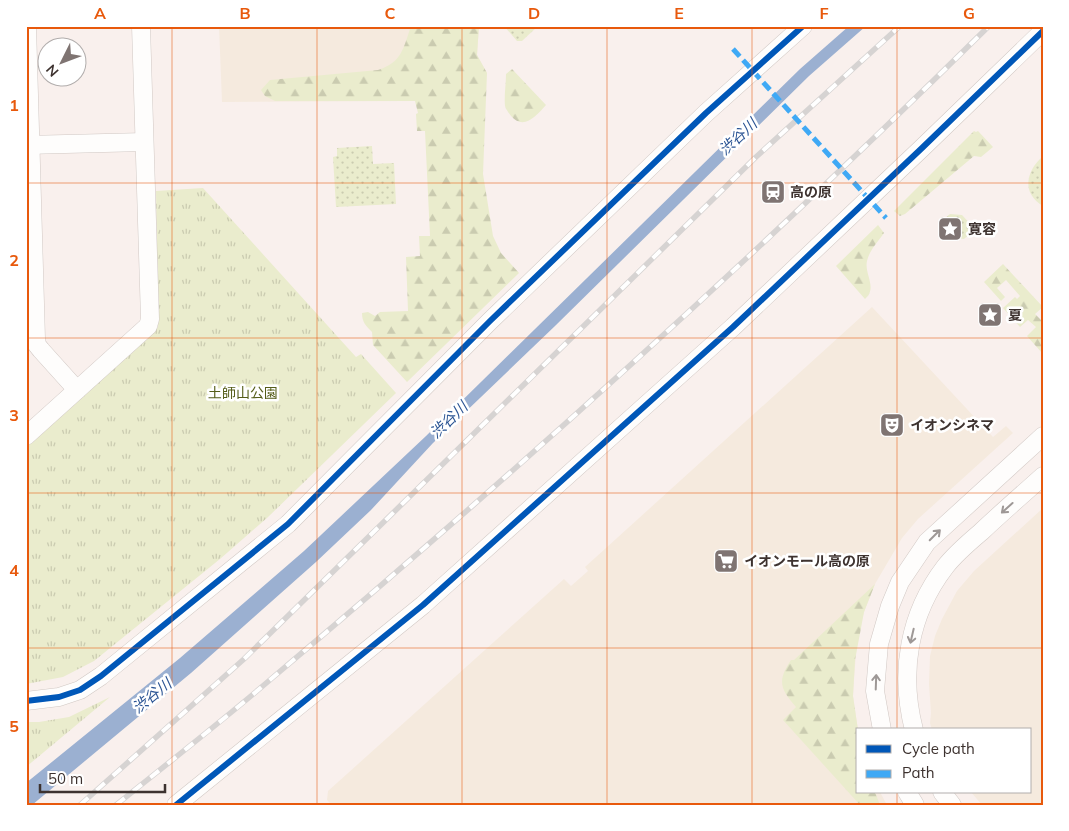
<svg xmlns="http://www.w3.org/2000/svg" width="1069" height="831" font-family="Mulish,'Noto Sans JP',sans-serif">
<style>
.commercial{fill:#f5eade}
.grass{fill:url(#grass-dots)}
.forest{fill:url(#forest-firs)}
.park{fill:url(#park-tufts)}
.water{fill:#9bb0d1}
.pier{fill:#f9f0ed}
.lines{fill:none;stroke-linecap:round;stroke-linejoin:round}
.minor-casing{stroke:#d1c8c4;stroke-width:19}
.minor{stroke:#fefdfc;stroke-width:18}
.rail-casing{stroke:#d6d3d2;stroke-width:5.5}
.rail{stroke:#fff;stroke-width:4;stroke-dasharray:11;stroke-linecap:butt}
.quiet{stroke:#3fa9f5;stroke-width:5;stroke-dasharray:10 5;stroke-linecap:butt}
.cycleway-casing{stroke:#fff;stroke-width:9}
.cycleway{stroke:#0057b8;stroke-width:6}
.oneway{stroke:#9e9896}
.grid{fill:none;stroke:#e8590c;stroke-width:1;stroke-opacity:0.55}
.labels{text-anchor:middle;stroke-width:5;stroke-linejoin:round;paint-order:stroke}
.poi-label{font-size:14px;font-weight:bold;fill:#3d322f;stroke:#fff;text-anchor:start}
.park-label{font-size:14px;fill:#555d19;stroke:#fff}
.water-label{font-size:15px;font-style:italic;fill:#2c5594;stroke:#fff}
.neatline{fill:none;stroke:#e8590c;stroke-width:2}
.grid-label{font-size:16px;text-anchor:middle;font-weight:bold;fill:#e8590c}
</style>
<defs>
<pattern id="grass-dots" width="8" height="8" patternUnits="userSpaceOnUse" patternTransform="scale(1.25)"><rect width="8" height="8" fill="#eaeccd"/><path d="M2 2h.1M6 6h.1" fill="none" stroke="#cacbb0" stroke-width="1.8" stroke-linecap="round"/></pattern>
<pattern id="forest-firs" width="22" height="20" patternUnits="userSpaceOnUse" patternTransform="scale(1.25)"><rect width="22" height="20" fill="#eaeccd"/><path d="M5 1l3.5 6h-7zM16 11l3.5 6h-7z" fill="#cacbb0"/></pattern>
<pattern id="park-tufts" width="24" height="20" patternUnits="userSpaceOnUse" patternTransform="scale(1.25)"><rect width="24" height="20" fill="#eaeccd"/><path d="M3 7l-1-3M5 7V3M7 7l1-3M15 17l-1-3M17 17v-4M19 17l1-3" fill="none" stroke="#cacbb0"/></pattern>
</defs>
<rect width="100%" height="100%" fill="#f9f0ed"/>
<g class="commercial">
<polygon points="219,26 479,26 477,55 487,73 415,101 222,102"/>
<polygon points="872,307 993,437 1006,426 1013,433 918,519 902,538 875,584 864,612 857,640 854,680 853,696 858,730 858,792 880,792 887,805 332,805 327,800 328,791 564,579 571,586 588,571 585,567"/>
<polygon points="1043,508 1043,805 982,805 971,792 1030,792 1030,730 932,730 930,723 931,713 929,684 930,656 935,636 942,619 957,591 974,571"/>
</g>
<g class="grass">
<polygon points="504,26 538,26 522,41 517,41"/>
<polygon points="372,146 373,164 394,163 396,204 336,207 333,157 337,156 337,148"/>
<path d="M 1043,156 L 1043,206 C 1021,193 1026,171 1043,156 Z"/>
<polygon points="950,214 962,215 975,229 964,239 951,237 939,223"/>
</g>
<g class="forest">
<path d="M 411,26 L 479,26 L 477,55 L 487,73 L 483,174 L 493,236 L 501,253 L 519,273 L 407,382 L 373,345 L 372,332 C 366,326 362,322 362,313 L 368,312 L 375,316 L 380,312 L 408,311 L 406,257 L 420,256 L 419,236 L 430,236 L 425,131 L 417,131 L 416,114 L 418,113 L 415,101 L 275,101 L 265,96 L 261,90 L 270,80 L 378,70 C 402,62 403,49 411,26 Z"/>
<path d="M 512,69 L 546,105 C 537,115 524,131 511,116 C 509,113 506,110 505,106 C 504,96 506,84 506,74 Z"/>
<polygon points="974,131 976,132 978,131 993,147 981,157 974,156 905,214 900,216 894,211"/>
<path d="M 878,225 L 884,233 C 878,242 870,249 867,261 C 864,274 878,288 865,299 L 836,266 Z"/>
<polygon points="1003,264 1043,307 1035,314 1043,322 1042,353 1027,336 1036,327 1028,320 1020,327 1003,308 1015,297 1017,299 1020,296 1006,280 997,288 1005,297 1001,301 984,282"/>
<path d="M 875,584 L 864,612 L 855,660 L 853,696 L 858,730 L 858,792 L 875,792 L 880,805 L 860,805 L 783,720 L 796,707 C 780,689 777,681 791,660 L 794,660 Z"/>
</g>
<g class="park">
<polygon points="203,188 356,357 361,354 396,393 267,518 220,559 94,661 63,677 26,684 26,447 158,327 156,191"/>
<polygon points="110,697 26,767 26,722 39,722 69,717"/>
</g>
<polygon class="water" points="849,26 866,26 809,76 555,326 433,443 371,510 316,562 191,673 32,805 26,805 26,783 180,658 304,551 426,436 800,69"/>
<polygon class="pier" points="440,418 450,430 440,440 429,428"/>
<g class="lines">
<defs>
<g id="minor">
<polyline points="27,26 36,339 37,345 41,350 77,390"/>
<polyline points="26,145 144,142"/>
<polyline points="26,436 148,326 150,319 141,26"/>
<polyline points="26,701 59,697 80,690 101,676 288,524 490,321 706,113 803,26"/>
<polyline points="882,730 875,691 879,644 890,606 900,582 927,542 1043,436"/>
<path d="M 914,730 C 899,672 909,614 945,567 C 955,554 968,543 981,532 C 1001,513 1022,495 1043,476"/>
<polyline points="907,792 915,805"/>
<polyline points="942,792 952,805"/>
<polyline points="176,805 423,605 733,327 922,148 1043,31"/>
</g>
</defs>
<use href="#minor" class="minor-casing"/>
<use href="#minor" class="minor"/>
<defs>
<g id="rail">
<polyline points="80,805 244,659 756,157 900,26"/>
<path d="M 116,805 C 168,763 221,722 271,679 C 519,470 759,253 989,26"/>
</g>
</defs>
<use href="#rail" class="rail-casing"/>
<use href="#rail" class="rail"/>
<polyline class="quiet" points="733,49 886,218"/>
<defs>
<g id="cycleway">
<polyline points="26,701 59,697 80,690 101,676 288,524 490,321 706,113 803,26"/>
<polyline points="176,805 423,605 733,327 922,148 1043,31"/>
</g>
</defs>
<use href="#cycleway" class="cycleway-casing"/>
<use href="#cycleway" class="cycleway"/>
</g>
<defs><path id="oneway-shaft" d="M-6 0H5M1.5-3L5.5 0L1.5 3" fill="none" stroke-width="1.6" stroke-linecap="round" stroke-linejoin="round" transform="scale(1.25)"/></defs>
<g class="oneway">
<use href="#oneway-shaft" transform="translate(1007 508) rotate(138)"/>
<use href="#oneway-shaft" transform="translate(935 535) rotate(-45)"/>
<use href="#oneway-shaft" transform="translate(912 636) rotate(103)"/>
<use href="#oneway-shaft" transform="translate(876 682) rotate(-88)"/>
</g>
<path class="grid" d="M 172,26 L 172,805M 317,26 L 317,805M 462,26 L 462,805M 607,26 L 607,805M 752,26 L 752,805M 897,26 L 897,730M 26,183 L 1043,183M 26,338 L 1043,338M 26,493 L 1043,493M 26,648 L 1043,648M 897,792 L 897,805"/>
<defs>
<symbol id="station-square" viewBox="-11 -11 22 22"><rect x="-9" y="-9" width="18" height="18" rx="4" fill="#7f7472" stroke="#fff"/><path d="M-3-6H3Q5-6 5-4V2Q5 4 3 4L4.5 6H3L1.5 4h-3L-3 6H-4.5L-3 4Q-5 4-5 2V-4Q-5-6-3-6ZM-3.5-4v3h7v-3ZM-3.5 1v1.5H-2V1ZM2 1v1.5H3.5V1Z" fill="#fff"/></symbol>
<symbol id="sight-square" viewBox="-11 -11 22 22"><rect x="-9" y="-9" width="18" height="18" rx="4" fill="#7f7472" stroke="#fff"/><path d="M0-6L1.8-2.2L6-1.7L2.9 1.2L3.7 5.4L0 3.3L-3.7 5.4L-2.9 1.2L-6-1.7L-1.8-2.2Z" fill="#fff"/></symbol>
<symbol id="theatre-square" viewBox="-11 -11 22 22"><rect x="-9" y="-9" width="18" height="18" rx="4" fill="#7f7472" stroke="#fff"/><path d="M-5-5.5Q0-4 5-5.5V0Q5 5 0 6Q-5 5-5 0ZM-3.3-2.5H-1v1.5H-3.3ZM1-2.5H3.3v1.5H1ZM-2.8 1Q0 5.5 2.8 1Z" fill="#fff"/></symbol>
<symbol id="supermarket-square" viewBox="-11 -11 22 22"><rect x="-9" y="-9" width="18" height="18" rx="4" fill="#7f7472" stroke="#fff"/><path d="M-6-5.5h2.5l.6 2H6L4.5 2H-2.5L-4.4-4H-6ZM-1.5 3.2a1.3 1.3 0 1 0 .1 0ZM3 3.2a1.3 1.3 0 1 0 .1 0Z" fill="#fff"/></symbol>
</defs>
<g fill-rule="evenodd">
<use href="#station-square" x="759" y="178" width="28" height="28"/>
<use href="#sight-square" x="936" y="215" width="28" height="28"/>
<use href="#sight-square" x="976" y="301" width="28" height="28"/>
<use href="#theatre-square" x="878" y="411" width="28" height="28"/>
<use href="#supermarket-square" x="712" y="547" width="28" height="28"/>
</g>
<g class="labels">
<g class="poi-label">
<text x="790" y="197">高の原</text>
<text x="968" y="234">寛容</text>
<text x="1008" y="320">夏</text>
<text x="910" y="430">イオンシネマ</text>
<text x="744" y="566">イオンモール高の原</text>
</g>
<g class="park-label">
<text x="243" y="398">土師山公園</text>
</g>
<g class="water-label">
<text transform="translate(738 137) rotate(-43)" y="5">渋谷川</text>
<text transform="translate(449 420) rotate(-44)" y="5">渋谷川</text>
<text transform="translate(152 696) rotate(-39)" y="5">渋谷川</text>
</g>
</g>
<rect width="1069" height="831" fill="none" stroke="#ffffff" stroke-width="55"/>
<rect x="856" y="728" width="175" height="65" fill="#ffffff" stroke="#b1adac"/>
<rect x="866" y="745" width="25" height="8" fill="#0057b8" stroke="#b1adac"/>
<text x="902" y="754" font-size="15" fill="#3d322f">Cycle path</text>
<rect x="866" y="770" width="25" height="8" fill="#3fa9f5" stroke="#b1adac"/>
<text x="902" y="778" font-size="15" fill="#3d322f">Path</text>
<g transform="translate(62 62) rotate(228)"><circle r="24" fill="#ffffff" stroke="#b1adac"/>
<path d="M0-4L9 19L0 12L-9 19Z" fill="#7f7472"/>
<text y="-8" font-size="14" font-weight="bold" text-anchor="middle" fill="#3d322f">N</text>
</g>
<path d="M40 784v8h125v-8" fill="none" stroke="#3d322f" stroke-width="2.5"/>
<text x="48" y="784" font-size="15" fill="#3d322f" stroke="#ffffff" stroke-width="4" paint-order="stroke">50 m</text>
<rect x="28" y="28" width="1014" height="776" class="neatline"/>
<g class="grid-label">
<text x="100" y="19">A</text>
<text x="245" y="19">B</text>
<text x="390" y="19">C</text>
<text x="534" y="19">D</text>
<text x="679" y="19">E</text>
<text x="824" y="19">F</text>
<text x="969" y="19">G</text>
<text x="14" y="111">1</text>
<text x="14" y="266">2</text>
<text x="14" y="421">3</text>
<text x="14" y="576">4</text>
<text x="14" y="732">5</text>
</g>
</svg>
